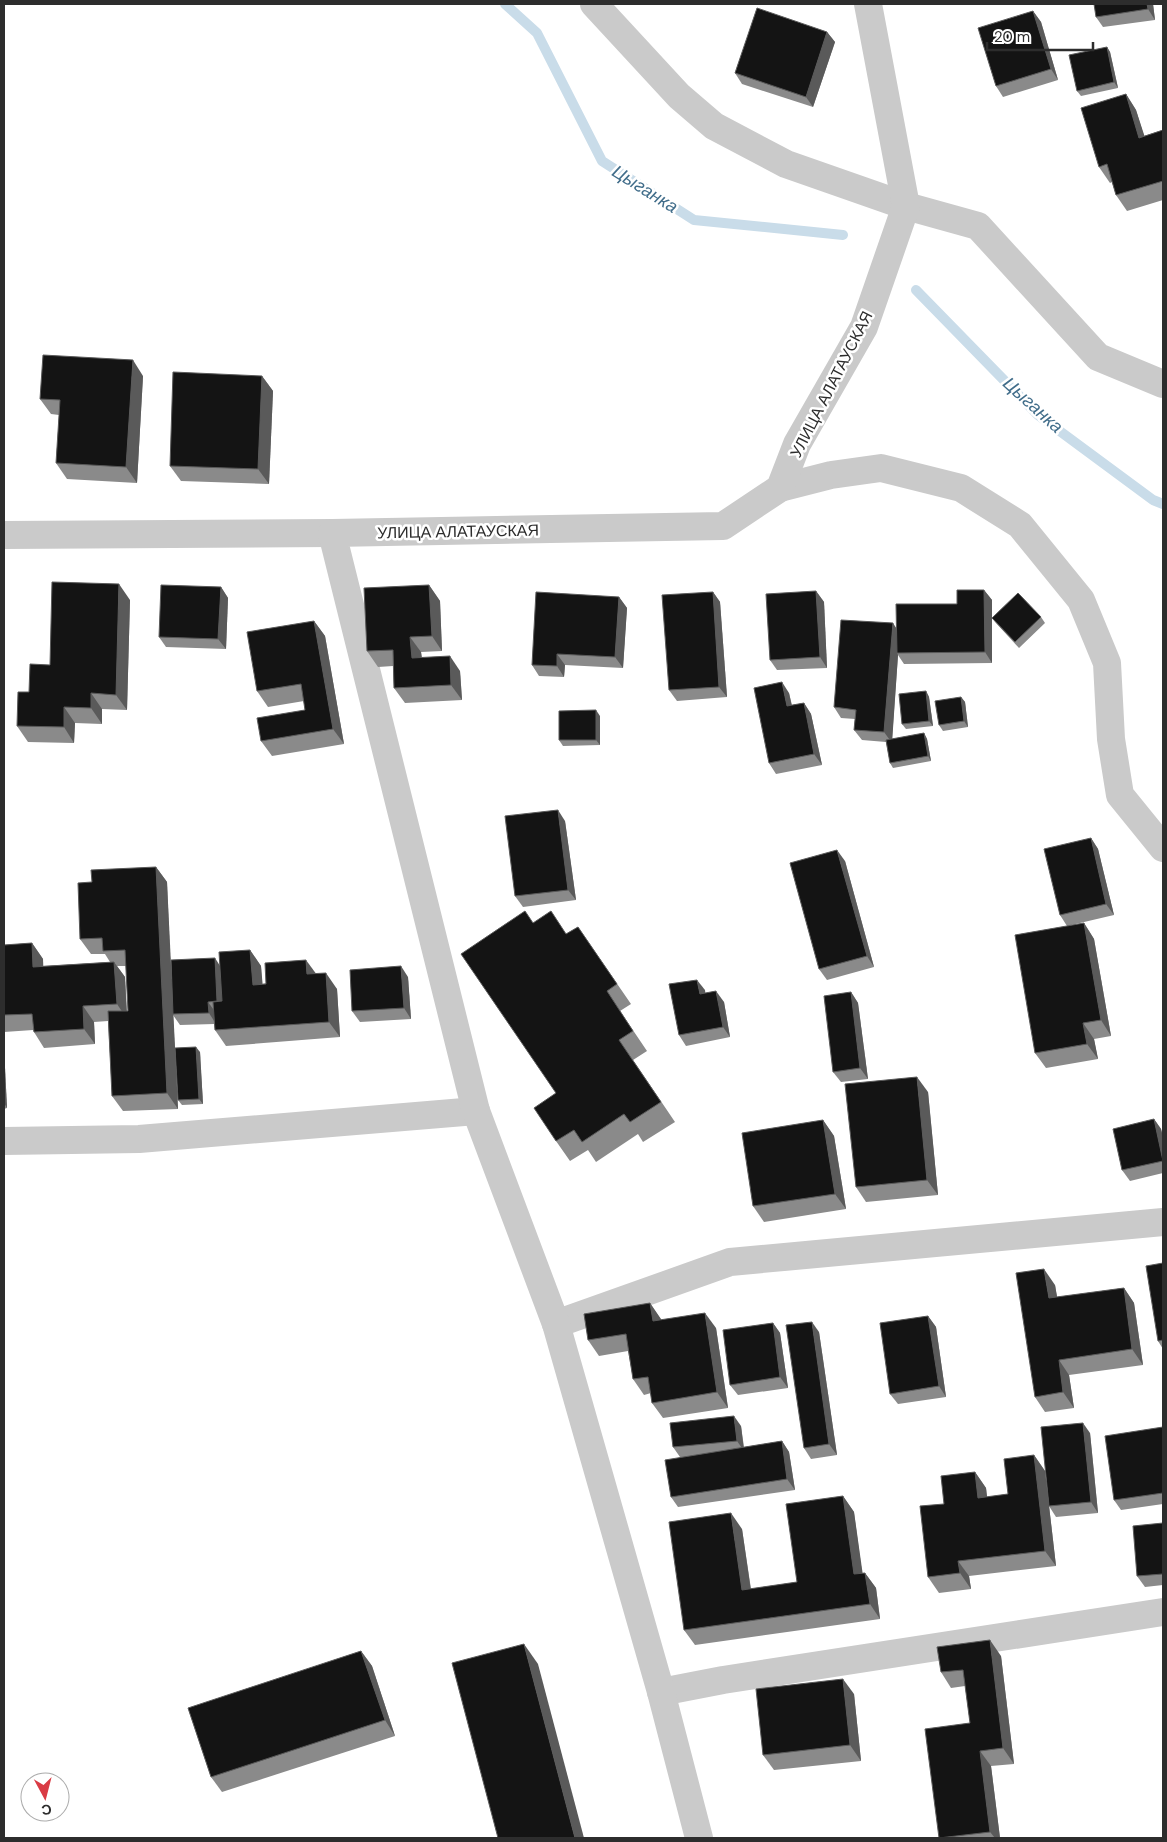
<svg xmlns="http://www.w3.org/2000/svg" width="1167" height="1842" font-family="'DM Sans',sans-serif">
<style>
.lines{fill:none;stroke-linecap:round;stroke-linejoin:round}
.stream{stroke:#c9dce9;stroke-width:10}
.minor{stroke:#cacaca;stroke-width:28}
.tertiary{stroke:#cacaca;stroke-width:28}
.wall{fill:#8a8a8a;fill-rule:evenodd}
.shaded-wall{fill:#5a5a5a}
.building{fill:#141414;stroke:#5a5a5a}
.labels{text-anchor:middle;stroke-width:5;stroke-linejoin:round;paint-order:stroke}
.street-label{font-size:16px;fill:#2d2d2d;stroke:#fff}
.water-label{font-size:18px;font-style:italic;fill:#416d8a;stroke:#fff}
</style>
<rect width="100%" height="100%" fill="#fff"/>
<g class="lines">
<g class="stream">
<polyline points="505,4 537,33 602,161 694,220 843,235"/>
<polyline points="916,290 1038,415 1153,500 1163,504"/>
</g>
<g class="minor">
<polyline points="594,4 679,96 714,126 786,164 906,206 978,226 1098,357 1163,384"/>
<polyline points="780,488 831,475 881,468 961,488 1020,525 1081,600 1107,663 1111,739 1120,795 1163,848"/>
<polyline points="4,535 332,533"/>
<polyline points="4,1141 139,1139 476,1111"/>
<polyline points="556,1324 730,1262 1163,1222"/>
<polyline points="661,1692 723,1680 1163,1612"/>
</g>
<polyline class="tertiary" points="699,1838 661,1692 556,1324 476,1111 332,533 723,526 780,488 797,444 864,327 906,206 868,4"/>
</g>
<g class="wall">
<polygon points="1153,4 1155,20 1103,27 1096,17"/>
<polygon points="1033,11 1041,22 1058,80 1003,97 996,86"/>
<polygon points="827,32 835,42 813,107 742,84 735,73"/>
<polygon points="1107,47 1110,52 1118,88 1081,96 1077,91"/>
<polygon points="1126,94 1136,110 1144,136 1163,130 1163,200 1127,211 1116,195 1112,182 1110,183 1099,167"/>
<polygon points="143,376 137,483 67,479 56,463 59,415 51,414 40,399"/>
<polygon points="262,376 273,391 269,484 181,481 170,466"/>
<polygon points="429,585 440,601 442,651 421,652 422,657 460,671 462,700 405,703 394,688 393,666 378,667 367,651"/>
<polygon points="221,587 228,598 226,649 166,647 159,637"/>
<polygon points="984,590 992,600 992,618 1041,617 1045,623 1019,648 996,623 992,618 992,663 904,664 898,655 892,739 924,733 927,739 931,761 893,768 890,763 886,742 862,740 854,730 855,719 841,718 834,707 897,629 957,604"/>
<polygon points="816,591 824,602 827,668 777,670 770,660"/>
<polygon points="713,592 720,602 727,697 677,701 669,690"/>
<polygon points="619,597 627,608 623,668 565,665 564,677 539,676 532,665"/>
<polygon points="130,600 127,710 102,709 102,724 75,723 74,743 28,742 17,726 29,692 50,665"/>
<polygon points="314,621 325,636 344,744 272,756 261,741 305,710 304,701 268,707 257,691"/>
<polygon points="926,691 929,697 933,726 906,729 902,724"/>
<polygon points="789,693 792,705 804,703 811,714 822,765 776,774 769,763"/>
<polygon points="961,697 965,702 968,727 943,731 939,725"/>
<polygon points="600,716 600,745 563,746 559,740"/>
<polygon points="565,821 576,900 523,907 515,896"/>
<polygon points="1091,838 1098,849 1114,915 1067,926 1060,915"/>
<polygon points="845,861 874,967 827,980 819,969"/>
<path d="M 156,867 L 167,882 L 171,979 L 220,966 L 250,950 L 261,966 L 262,984 L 316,974 L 337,989 L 340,1037 L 226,1046 L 215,1030 L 214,1024 L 180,1025 L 173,1015 L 178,1109 L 123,1111 L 112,1096 L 108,1021 L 94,1022 L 95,1044 L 44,1048 L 34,1032 L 33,1030 L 4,1032 L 4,945 L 32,943 L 43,959 L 43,966 L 110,962 L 105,954 L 91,954 L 80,939 L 92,882 ZM 117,966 L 126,966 L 128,1011 L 127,1011 L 125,977 Z"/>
<polygon points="533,923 566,934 578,927 631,1004 620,1011 647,1051 633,1060 675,1122 643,1142 638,1134 596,1162 588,1150 570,1161 556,1141 556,1093"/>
<polygon points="1084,923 1094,939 1111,1036 1094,1039 1098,1059 1046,1068 1035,1053"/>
<polygon points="408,977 411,1019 360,1022 352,1011"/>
<polygon points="705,990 705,993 724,1002 730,1037 686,1046 679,1035"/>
<polygon points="851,992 858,1003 868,1079 841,1082 833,1072"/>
<polygon points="4,1048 7,1108 4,1109"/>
<polygon points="200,1052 203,1104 182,1105 178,1100"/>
<polygon points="928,1092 938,1195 866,1202 856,1187"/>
<polygon points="1154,1119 1161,1129 1163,1137 1163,1173 1130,1181 1122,1170"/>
<polygon points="823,1120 834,1136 846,1209 764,1222 753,1206"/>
<polygon points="1163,1263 1163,1349 1158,1341"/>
<polygon points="1055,1285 1057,1297 1124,1288 1134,1303 1143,1365 1069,1375 1074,1408 1045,1412 1035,1397"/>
<polygon points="650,1303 661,1320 716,1328 728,1408 663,1418 652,1403 651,1393 644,1395 633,1379 628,1351 599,1356 588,1340"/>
<polygon points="928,1316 936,1327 946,1397 898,1404 890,1394"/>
<polygon points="773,1323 780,1333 788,1388 738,1395 730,1385"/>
<polygon points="819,1332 837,1455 811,1459 804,1448"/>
<polygon points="741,1426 744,1447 782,1441 789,1452 795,1490 678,1507 671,1497 680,1457 673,1447"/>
<polygon points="1163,1427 1163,1504 1121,1510 1114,1500"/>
<polygon points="1090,1433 1098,1513 1056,1517 1049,1506"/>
<polygon points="1034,1455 1045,1471 1056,1566 969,1576 971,1589 939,1593 928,1577 944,1504 975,1472 986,1488 987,1497 1008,1494"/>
<polygon points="843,1496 854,1512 862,1573 865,1573 876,1588 880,1619 695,1645 684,1630 742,1529 751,1589 797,1582"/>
<polygon points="1163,1523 1163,1585 1145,1587 1137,1576"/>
<polygon points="361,1651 372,1666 395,1736 222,1792 211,1777"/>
<polygon points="1001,1656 1014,1764 991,1766 1000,1838 939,1838 970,1723 965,1686 951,1688 941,1672"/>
<polygon points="854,1694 861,1761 774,1770 763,1755"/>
</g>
<g class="shaded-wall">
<polygon points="1147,4 1153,4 1155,20 1148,9"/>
<polygon points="1033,11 1041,22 1058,80 1051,69"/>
<polygon points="827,32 835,42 813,107 806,97"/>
<polygon points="1107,47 1110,52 1118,88 1114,82"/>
<polygon points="1126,94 1136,110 1150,153 1139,138"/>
<polygon points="133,360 143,376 137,483 126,467"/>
<polygon points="262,376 273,391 269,484 258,469"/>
<polygon points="119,584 130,600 127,710 116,695"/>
<polygon points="429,585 440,601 442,651 432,636"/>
<polygon points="221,587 228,598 226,649 218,639"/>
<polygon points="984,590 992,600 992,663 985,652"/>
<polygon points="816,591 824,602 827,668 820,657"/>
<polygon points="713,592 720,602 727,697 719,687"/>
<polygon points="619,597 627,608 623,668 615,657"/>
<polygon points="314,621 325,636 344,744 333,729"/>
<polygon points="893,623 900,634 897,653 898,655 892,743 884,732"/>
<polygon points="410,637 421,652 423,673 412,658"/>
<polygon points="557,654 565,665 564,677 557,666"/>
<polygon points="450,656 460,671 462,700 451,685"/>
<polygon points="782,682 789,693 794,717 787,706"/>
<polygon points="926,691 929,697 933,726 929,721"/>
<polygon points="91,693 102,709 102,724 91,708"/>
<polygon points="961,697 965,702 968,727 964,721"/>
<polygon points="804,703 811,714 822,765 814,754"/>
<polygon points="64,707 75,723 74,743 64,727"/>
<polygon points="596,710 600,716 600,745 596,740"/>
<polygon points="924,733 927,739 931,761 928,756"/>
<polygon points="558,810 565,821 576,900 568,890"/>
<polygon points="1091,838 1098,849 1114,915 1106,904"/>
<polygon points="837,850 845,861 874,967 867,956"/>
<polygon points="156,867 167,882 178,1109 167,1093"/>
<polygon points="1084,923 1094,939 1111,1036 1101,1020"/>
<polygon points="32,943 43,959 44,982 33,967"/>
<polygon points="250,950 261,966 264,1000 253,985"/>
<polygon points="215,958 222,969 224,1012 217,1001"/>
<polygon points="306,960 317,975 307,974"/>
<polygon points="114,962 125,977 127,1019 117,1004"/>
<polygon points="401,966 408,977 411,1019 404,1008"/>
<polygon points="326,973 337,989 340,1037 329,1022"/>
<polygon points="697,980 705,990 707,1005 700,994"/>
<polygon points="716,991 724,1002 730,1037 723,1027"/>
<polygon points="851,992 858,1003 868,1079 860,1068"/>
<polygon points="208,1002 216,1013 216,1024 209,1013"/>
<polygon points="83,1006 94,1022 95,1044 84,1029"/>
<polygon points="1083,1023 1094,1039 1098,1059 1087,1044"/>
<polygon points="196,1047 200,1052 203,1104 199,1099"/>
<polygon points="4,1048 7,1108 4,1103"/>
<polygon points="917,1077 928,1092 938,1195 927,1180"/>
<polygon points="1154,1119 1161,1129 1163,1137 1163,1160"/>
<polygon points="823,1120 834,1136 846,1209 835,1194"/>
<polygon points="1044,1269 1055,1285 1060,1314 1049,1298"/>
<polygon points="1124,1288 1134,1303 1143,1365 1132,1349"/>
<polygon points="650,1303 661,1319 664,1337 653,1321"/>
<polygon points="705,1313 716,1328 728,1408 717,1392"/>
<polygon points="928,1316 936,1327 946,1397 939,1386"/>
<polygon points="812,1322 819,1332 837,1455 829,1444"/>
<polygon points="773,1323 780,1333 788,1388 780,1377"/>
<polygon points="1059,1360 1069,1375 1074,1408 1063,1392"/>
<polygon points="734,1416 741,1426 744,1451 737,1441"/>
<polygon points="1083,1423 1090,1433 1098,1513 1091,1502"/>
<polygon points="782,1441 789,1452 795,1490 787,1479"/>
<polygon points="1034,1455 1045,1471 1056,1566 1045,1551"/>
<polygon points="975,1472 986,1488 989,1514 978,1498"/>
<polygon points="843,1496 854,1512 865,1590 854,1574"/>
<polygon points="731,1513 742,1529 753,1605 742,1590"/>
<polygon points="958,1561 969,1576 971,1589 960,1573"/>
<polygon points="865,1573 876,1588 880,1619 870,1604"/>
<polygon points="990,1640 1001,1656 1014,1764 1003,1748"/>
<polygon points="524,1644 538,1664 584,1838 575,1838"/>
<polygon points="361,1651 372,1666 395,1736 385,1720"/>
<polygon points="843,1679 854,1694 861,1761 850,1745"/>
<polygon points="980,1751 991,1766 1000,1838 995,1838 990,1832"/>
</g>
<g class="building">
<polygon points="1094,4 1147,4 1148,9 1096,17"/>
<polygon points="757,8 827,32 806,97 735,73"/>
<polygon points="1033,11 1051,69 996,86 978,28"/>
<polygon points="1107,47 1114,82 1077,91 1069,55"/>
<polygon points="1126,94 1139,138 1163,130 1163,181 1116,195 1107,164 1099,167 1081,108"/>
<polygon points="43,355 133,360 126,467 56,463 60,400 40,399"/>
<polygon points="173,372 262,376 258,469 170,466"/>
<polygon points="52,582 119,584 116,695 91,693 91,708 64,707 64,727 17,726 18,692 29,692 30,664 50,665"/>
<polygon points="161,585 221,587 218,639 159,637"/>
<polygon points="429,585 432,636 410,637 412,658 450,656 451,685 394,688 393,650 367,651 364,588"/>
<polygon points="957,590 984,590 985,652 897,653 896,604 957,604"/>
<polygon points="816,591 820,657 770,660 766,594"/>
<polygon points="536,592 619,597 615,657 557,654 557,666 532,665"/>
<polygon points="713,592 719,687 669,690 662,595"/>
<polygon points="1018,593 1041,617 1015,642 992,618"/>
<polygon points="841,620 893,623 884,732 854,730 856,710 834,707"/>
<polygon points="314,621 333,729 261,741 257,718 305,710 301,684 257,691 247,632"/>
<polygon points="782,682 787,706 804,703 814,754 769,763 754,688"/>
<polygon points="926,691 929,721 902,724 899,694"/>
<polygon points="961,697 964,721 939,725 935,701"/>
<polygon points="596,710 596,740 559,740 559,711"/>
<polygon points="924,733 928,756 890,763 886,740"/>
<polygon points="558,810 568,890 515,896 505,816"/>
<polygon points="1091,838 1106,904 1060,915 1044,849"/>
<polygon points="837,850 867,956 819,969 790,863"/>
<polygon points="156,867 167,1093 112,1096 108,1011 128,1011 125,950 103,951 102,938 80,939 78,883 92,882 91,870"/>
<polygon points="525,911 533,923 551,911 566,934 578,927 617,984 607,991 633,1031 619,1040 661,1102 630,1122 624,1114 582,1142 574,1130 556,1141 534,1108 556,1093 461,954"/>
<polygon points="1084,923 1101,1020 1083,1023 1087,1044 1035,1053 1015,935"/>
<polygon points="32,943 33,967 114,962 117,1004 83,1006 84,1029 34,1032 32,1014 4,1015 4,945"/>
<polygon points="250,950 253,985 266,984 265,963 306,960 307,974 326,973 329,1022 215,1030 213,1002 222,1001 219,952"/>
<polygon points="215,958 217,1001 208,1002 209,1013 173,1014 171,960"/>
<polygon points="401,966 404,1008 352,1011 350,970"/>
<polygon points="697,980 700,994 716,991 723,1027 679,1035 669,984"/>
<polygon points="851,992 860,1068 833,1072 824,996"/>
<polygon points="196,1047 199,1099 178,1100 175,1048"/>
<polygon points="917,1077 927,1180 856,1187 845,1084"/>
<polygon points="1154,1119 1163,1161 1122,1170 1113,1129"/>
<polygon points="823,1120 835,1194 753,1206 742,1133"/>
<polygon points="1163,1263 1163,1340 1158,1341 1146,1266"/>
<polygon points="1044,1269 1049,1298 1124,1288 1132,1349 1059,1360 1063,1392 1035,1397 1016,1273"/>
<polygon points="650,1303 653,1321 705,1313 717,1392 652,1403 648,1377 633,1379 626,1334 588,1340 584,1314"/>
<polygon points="928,1316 939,1386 890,1394 880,1323"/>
<polygon points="812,1322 829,1444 804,1448 786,1325"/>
<polygon points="773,1323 780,1377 730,1385 723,1330"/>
<polygon points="734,1416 737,1441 673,1447 670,1423"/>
<polygon points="1083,1423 1091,1502 1049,1506 1041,1427"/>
<polygon points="1163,1427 1163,1493 1114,1500 1105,1436"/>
<polygon points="782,1441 787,1479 671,1497 665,1460"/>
<polygon points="1034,1455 1045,1551 958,1561 960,1573 928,1577 920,1506 944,1504 941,1476 975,1472 978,1498 1008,1494 1004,1459"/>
<polygon points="843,1496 854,1574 865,1573 870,1604 684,1630 669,1522 731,1513 742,1590 797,1582 786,1504"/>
<polygon points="1163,1523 1163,1574 1137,1576 1133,1526"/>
<polygon points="990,1640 1003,1748 980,1751 990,1832 939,1838 925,1729 970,1723 963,1670 941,1672 937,1647"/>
<polygon points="524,1644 575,1838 498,1838 452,1663"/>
<polygon points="361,1651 385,1720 211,1777 188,1708"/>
<polygon points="843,1679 850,1745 763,1755 756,1689"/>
</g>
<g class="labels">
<g class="street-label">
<text transform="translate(831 384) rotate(-63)" y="6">УЛИЦА АЛАТАУСКАЯ</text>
<text transform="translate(458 531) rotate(-1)" y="6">УЛИЦА АЛАТАУСКАЯ</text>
</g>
<g class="water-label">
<text transform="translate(645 189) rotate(32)" y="6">Цыганка</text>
<text transform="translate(1033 405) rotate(42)" y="6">Цыганка</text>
</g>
</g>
<rect width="1167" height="1842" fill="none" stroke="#2d2d2d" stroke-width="10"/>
<g transform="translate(45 1797) rotate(173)"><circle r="24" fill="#ffffff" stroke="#ababab"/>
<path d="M0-4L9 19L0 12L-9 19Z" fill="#d93b44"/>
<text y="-8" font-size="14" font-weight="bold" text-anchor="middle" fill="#2d2d2d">С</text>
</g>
<path d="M987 42v8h106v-8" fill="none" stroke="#2d2d2d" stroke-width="2.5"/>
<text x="994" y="42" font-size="15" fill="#2d2d2d" stroke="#ffffff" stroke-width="4" paint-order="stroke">20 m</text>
</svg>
